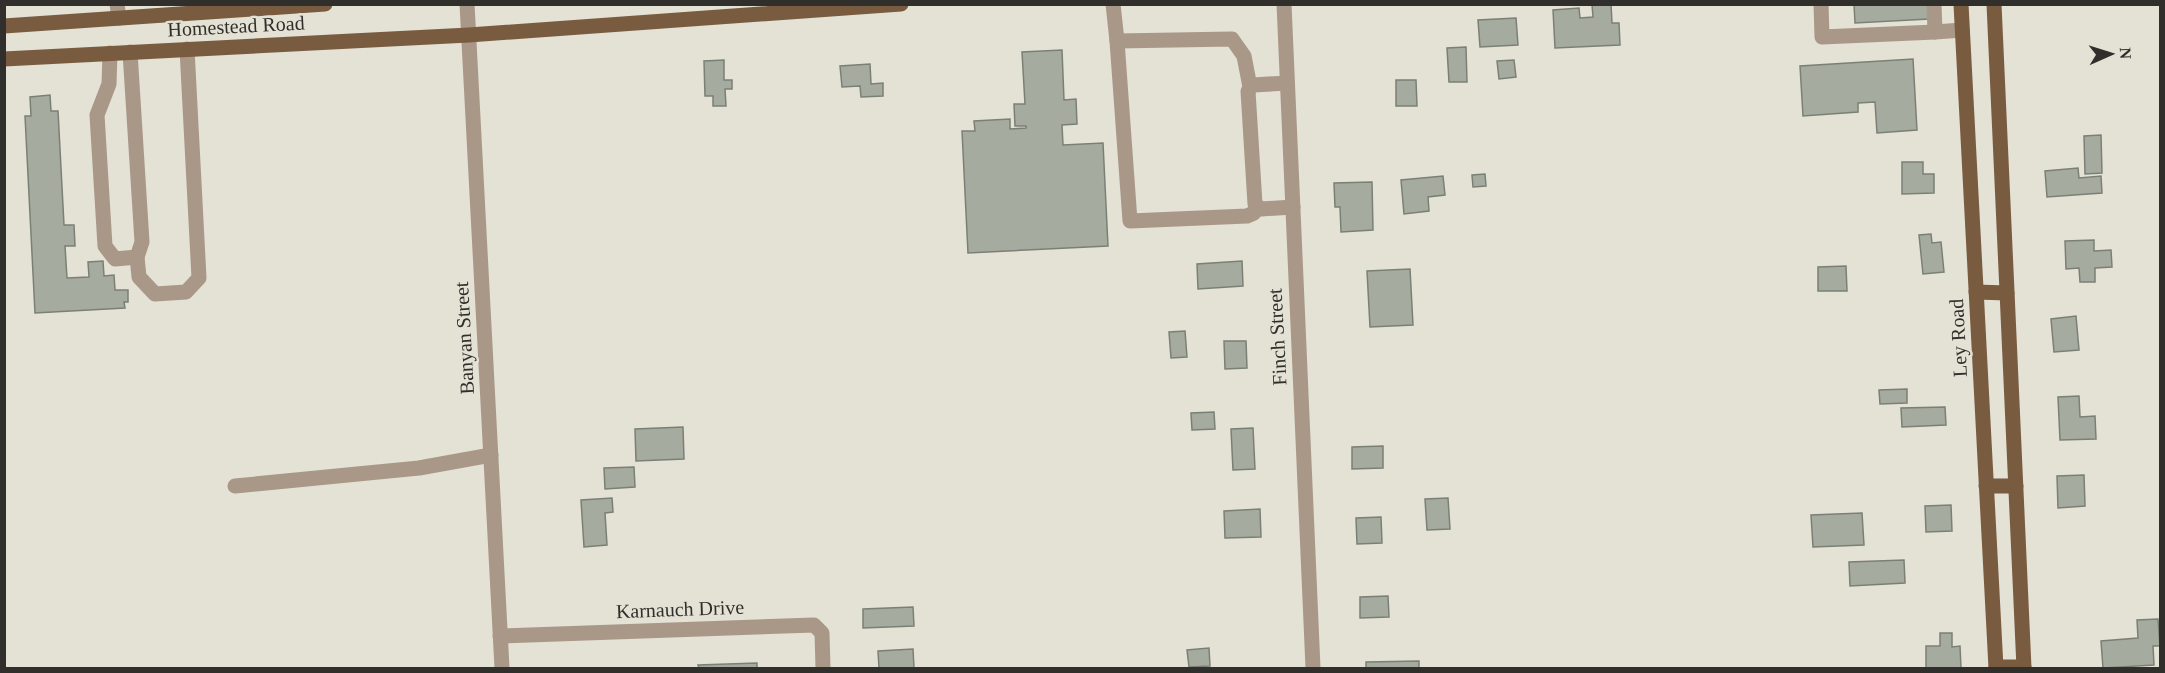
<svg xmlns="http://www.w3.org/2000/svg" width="2165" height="673" font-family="Georgia,serif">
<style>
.building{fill:#a6aba0;stroke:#7b8076;stroke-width:1.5}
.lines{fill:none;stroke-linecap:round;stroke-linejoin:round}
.minor{stroke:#a99888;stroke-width:15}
.major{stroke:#795b40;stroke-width:15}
.labels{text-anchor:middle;stroke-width:5;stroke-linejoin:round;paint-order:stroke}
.street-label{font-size:20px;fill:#302f2b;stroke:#e4e1d5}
</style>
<rect width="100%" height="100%" fill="#e4e1d5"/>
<g class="building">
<polygon points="1592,4 1611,4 1612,23 1619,23 1620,45 1555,48 1553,10 1579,8 1580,18 1593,17"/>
<polygon points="1854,4 1928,4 1929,19 1855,23"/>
<polygon points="1516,18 1518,45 1480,47 1478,20"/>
<polygon points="1466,47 1467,82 1449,82 1447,48"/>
<polygon points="1062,50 1064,100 1076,99 1077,124 1062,125 1063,145 1103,143 1108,246 968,253 962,131 975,131 974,121 1010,119 1010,129 1026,128 1026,126 1015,126 1014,104 1025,104 1022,52"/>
<polygon points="1913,59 1917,130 1877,133 1875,102 1858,103 1858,112 1803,116 1800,66"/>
<polygon points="724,60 724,80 732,80 732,89 725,89 726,106 713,106 713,96 705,96 704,61"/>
<polygon points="1514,60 1516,77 1499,79 1497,61"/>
<polygon points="870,64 871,84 883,83 883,96 861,97 860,86 842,87 840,66"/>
<polygon points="1396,80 1416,80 1417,106 1396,106"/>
<polygon points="50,95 51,111 58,111 64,225 74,225 75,246 65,246 67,278 89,277 88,262 103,261 104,276 114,275 115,290 128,290 128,302 124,302 125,308 35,313 25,116 31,116 30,97"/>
<polygon points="2101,135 2102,173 2085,174 2084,136"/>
<polygon points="1902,162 1923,162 1923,174 1934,174 1934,193 1902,194"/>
<polygon points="2078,168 2079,178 2101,176 2102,193 2047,197 2045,171"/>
<polygon points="1485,174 1486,186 1473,187 1472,175"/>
<polygon points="1443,176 1445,195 1428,197 1429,211 1404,214 1401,180"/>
<polygon points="1372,182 1373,230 1341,232 1340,207 1335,207 1334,183"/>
<polygon points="1931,234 1932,243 1941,242 1944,272 1923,274 1919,235"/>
<polygon points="2094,240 2094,251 2111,250 2112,267 2095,268 2095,282 2080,282 2079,268 2066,269 2065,241"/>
<polygon points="1242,261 1243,286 1198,289 1197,264"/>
<polygon points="1846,266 1847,291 1818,291 1818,267"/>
<polygon points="1410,269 1413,325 1370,327 1367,271"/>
<polygon points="2076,316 2079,350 2054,352 2051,319"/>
<polygon points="1185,331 1187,357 1171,358 1169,332"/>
<polygon points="1224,341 1246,341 1247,368 1225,369"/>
<polygon points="1907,389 1907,403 1880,404 1879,390"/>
<polygon points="2079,396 2080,417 2095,416 2096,439 2060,440 2058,397"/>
<polygon points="1945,407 1946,425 1902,427 1901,408"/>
<polygon points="1214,412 1215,429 1192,430 1191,413"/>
<polygon points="683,427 684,459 636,461 635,429"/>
<polygon points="1253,428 1255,469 1233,470 1231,429"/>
<polygon points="1383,446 1383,468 1352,469 1352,447"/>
<polygon points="634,467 635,487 605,489 604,468"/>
<polygon points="2084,475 2085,506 2058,508 2057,476"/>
<polygon points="612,498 613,512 605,513 607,545 584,547 581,500"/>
<polygon points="1448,498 1450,529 1427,530 1425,499"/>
<polygon points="1951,505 1952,531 1926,532 1925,506"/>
<polygon points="1260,509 1261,537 1225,538 1224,511"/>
<polygon points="1862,513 1864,545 1813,547 1811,515"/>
<polygon points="1381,517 1382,543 1357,544 1356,518"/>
<polygon points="1904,560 1905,583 1850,586 1849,562"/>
<polygon points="1388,596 1389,617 1360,618 1360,597"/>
<polygon points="913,607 914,626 863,628 863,609"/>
<polygon points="2158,619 2160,646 2153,646 2154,665 2103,668 2101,641 2138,638 2137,620"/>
<polygon points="1940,633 1952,633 1952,647 1960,646 1961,668 1926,668 1926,646 1940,646"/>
<polygon points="1209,648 1210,666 1189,667 1187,650"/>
<polygon points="913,649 914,668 879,668 878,651"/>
<polygon points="1419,661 1419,668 1366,668 1366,662"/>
<polygon points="757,663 757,668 699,668 698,665"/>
</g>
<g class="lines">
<g class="minor">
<polyline points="117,4 119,18"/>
<polyline points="467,4 502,668"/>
<polyline points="1113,4 1117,41 1232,39 1244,56 1250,87"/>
<polyline points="1284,4 1313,668"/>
<polyline points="1821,4 1822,37 1935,32"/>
<polyline points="1934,4 1935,32 1962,30"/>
<polyline points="1117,41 1130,221 1247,216 1254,213 1257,208"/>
<polyline points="110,53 109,84 97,115 105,246 115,259 137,257 142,242 130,52"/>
<polyline points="1287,83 1253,85 1248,91 1255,204 1261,209 1293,207"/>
<polyline points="137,257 139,277 155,294 186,292 199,278 187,49"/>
<polyline points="235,486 419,468 491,455"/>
<polyline points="500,636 814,625 822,633 823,668"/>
</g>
<g class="major">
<polyline points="1961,4 1996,668"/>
<polyline points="1994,4 2024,668"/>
<polyline points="4,26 325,4"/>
<polyline points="4,59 469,35 901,4"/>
<polyline points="1976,292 2007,293"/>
<polyline points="1986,486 2016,486"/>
<polyline points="1996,667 2024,667"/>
</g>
</g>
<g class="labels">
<g class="street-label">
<text transform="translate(236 26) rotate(-3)" y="7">Homestead Road</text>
<text transform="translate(1277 337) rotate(-93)" y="7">Finch Street</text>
<text transform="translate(464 338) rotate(-93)" y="7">Banyan Street</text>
<text transform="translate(1958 338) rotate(-93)" y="7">Ley Road</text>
<text transform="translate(680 609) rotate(-2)" y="7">Karnauch Drive</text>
</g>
</g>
<rect width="2165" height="673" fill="none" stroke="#302f2b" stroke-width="12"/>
<g transform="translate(2111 54) rotate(87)" stroke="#e4e1d5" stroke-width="4.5" paint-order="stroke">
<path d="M0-4.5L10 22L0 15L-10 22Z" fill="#302f2b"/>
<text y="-9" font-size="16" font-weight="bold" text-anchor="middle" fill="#302f2b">N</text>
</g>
</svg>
